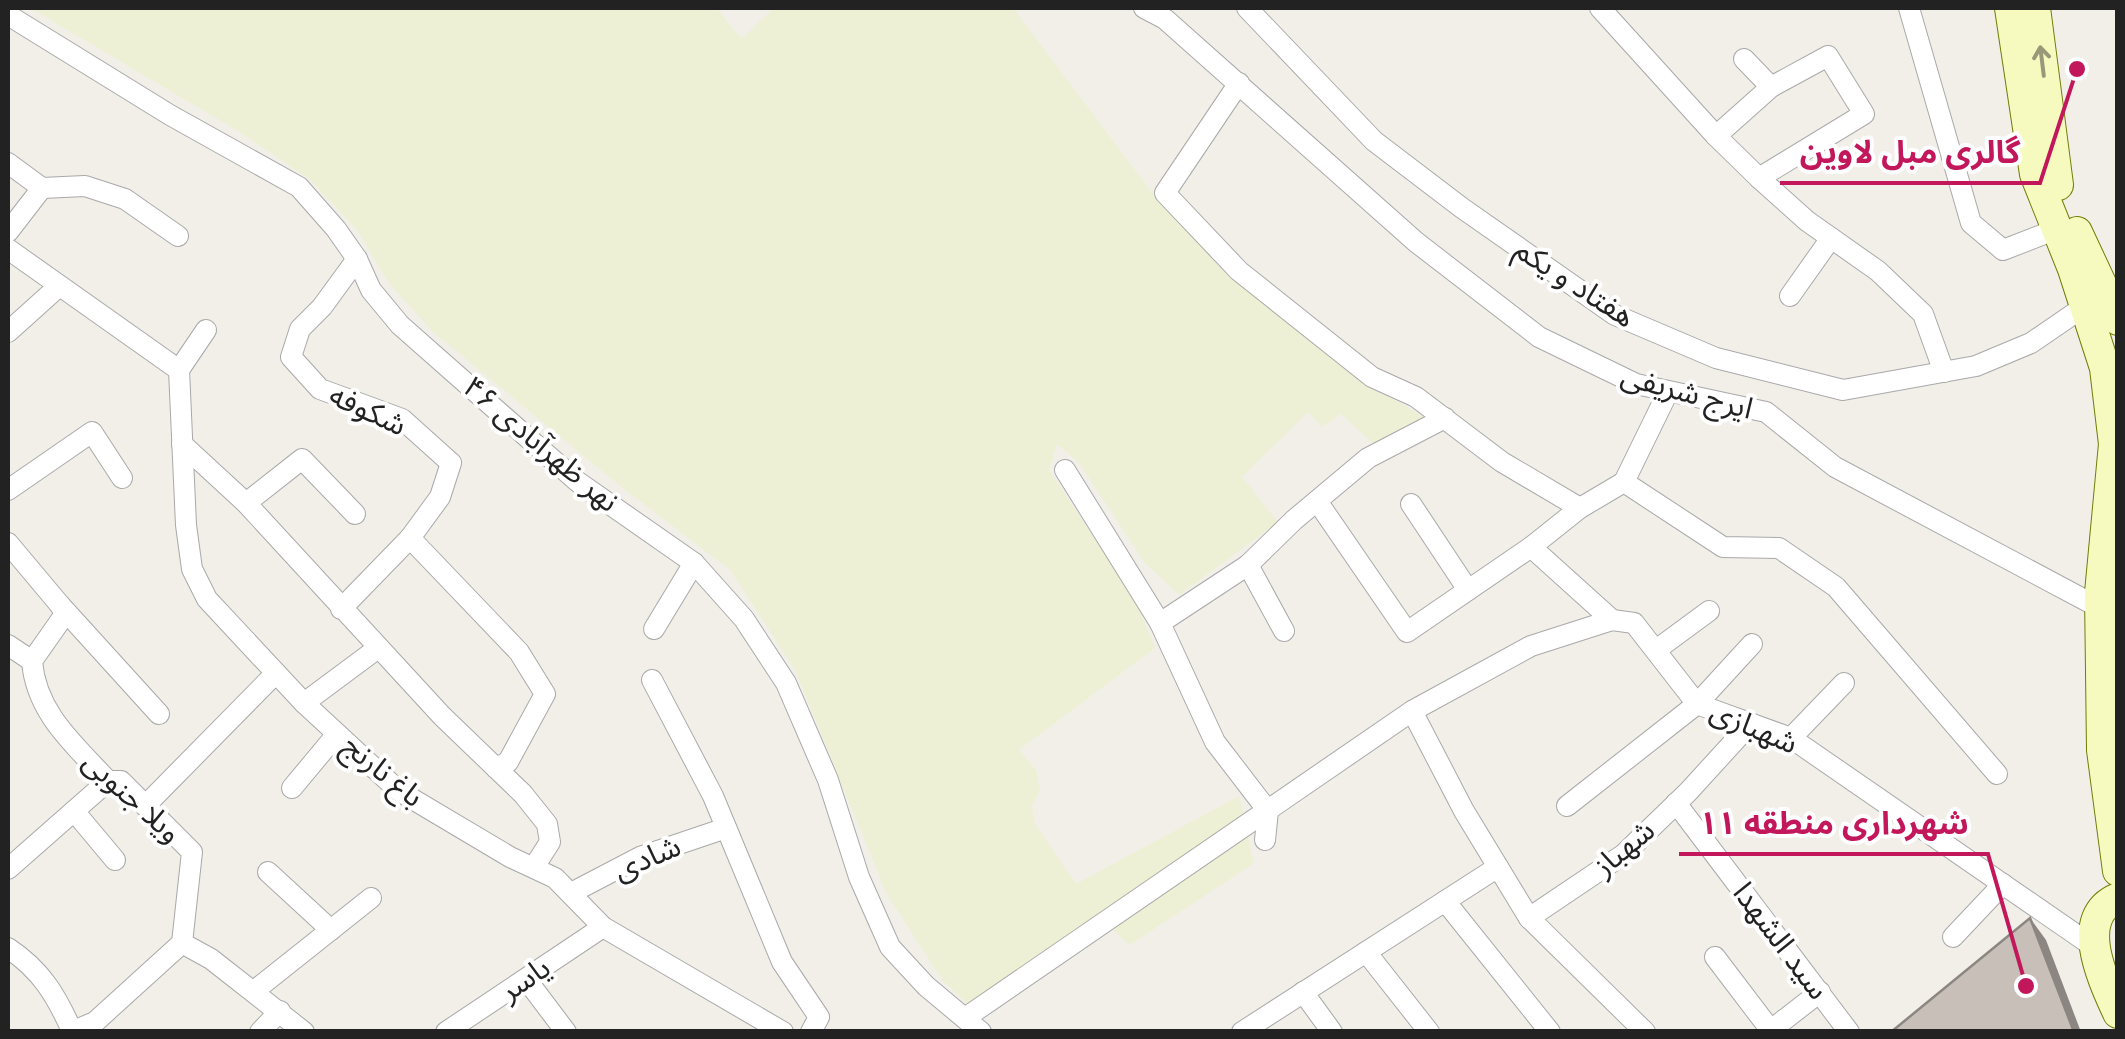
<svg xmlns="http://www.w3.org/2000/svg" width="2125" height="1039" font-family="Roboto,'Noto Sans Arabic',sans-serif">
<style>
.farmland{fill:#eef0d5}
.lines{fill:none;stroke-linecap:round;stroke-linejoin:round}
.minor-casing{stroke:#a9a9a9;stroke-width:22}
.secondary-casing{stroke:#707d05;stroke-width:32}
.minor{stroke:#fff;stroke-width:20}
.secondary{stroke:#f7fabf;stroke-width:30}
.shaded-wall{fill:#8b8681}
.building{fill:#c7bfb8;stroke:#8b8681;stroke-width:2.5}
.oneway{stroke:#979978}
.labels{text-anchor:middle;stroke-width:8;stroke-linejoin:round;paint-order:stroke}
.street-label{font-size:30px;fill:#222;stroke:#fff}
.leader{fill:none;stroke:#c2185b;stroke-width:4}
.callout-dot{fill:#c2185b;stroke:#fff;stroke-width:4}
.callout-label{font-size:32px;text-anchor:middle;font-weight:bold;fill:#c2185b;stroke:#fff;stroke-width:8;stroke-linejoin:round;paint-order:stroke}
</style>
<rect width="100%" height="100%" fill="#f2efe9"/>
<polygon class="farmland" points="30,8 716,8 742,39 773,8 1013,8 1151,191 1225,271 1312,339 1356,378 1426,418 1375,445 1341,414 1322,427 1308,412 1242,477 1278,522 1179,595 1145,563 1079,463 1057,444 1049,470 1137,603 1155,648 1019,750 1036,770 1040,790 1032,806 1034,822 1076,884 1239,796 1254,863 1130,945 1101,920 969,1005 943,981 886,893 795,670 730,570 619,485 433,332 388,282 357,230 308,178 238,131"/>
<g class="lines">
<defs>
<g id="minor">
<polyline points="1144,8 1165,19 1416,242 1539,337 1636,384 1766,412 1835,467 2100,608"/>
<polyline points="1247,8 1374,141 1462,208 1615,315 1716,358 1843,390 1976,366 2031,343 2085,306"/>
<polyline points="1600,8 1716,136 1759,178 1807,221 1878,271 1923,314 1944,372"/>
<polyline points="1909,8 1971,223 2003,250 2057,229"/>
<polyline points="8,15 170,115 299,187 336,229 357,259 371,290 400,325 578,482 694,563 744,619 786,683 828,780 859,877 890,947 926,986 981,1032"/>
<polyline points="1744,59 1771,87"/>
<polyline points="1239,83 1165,193 1239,271 1372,377 1416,397 1502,462 1580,508"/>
<polyline points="1716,136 1771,87 1828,56 1864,114 1759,178"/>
<polyline points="8,163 42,188 85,186 125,199 178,236"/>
<polyline points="8,232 42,188"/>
<polyline points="8,249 179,370 186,525 192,569 207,599 304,703 399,791 510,857 555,878 603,927 783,1032"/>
<polyline points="357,259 322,307 300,329 291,357 320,389 402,419 451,463 440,497 410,538 519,652 545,694 508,762 496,768"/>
<polyline points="1790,296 1831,238"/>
<polyline points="8,332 58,287"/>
<polyline points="179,370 206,330"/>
<polyline points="182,444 246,503 442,716 523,794 547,824 550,842 534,867"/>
<polyline points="1065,470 1160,623 1215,742 1268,811 1265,840"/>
<polyline points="1624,482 1668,392"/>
<polyline points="8,490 92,432 122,478"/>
<polyline points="1317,501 1407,632 1531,547 1580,508 1624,482 1723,547 1779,548 1836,587 1997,774"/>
<polyline points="246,503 302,459 355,514"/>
<polyline points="1411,504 1468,590"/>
<path d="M 8,543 L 60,605 L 65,614 L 32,661 C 36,713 74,744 108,781 L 121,781 L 192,852 L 182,943 L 211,959 L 304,1032"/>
<polyline points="1531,547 1612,620"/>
<polyline points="1248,565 1284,631"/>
<polyline points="60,605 159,714"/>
<polyline points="341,609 410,538"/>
<polyline points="1160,623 1248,565 1294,520 1368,458 1445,418"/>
<polyline points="654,629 694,563"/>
<polyline points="8,645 32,661"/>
<polyline points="1656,650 1709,611"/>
<polyline points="652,680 713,796 782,962 819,1017 811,1032"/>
<polyline points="304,703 378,648"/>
<polyline points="1412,711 1464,811 1529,918 1645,1032"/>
<polyline points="1791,738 1844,683"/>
<polyline points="292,788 337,734"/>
<polyline points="1676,803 1849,1032"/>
<polyline points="145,806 276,673"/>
<polyline points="1567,806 1697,704 1752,644"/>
<polyline points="74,811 115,860"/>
<polyline points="8,869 108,781"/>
<polyline points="268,872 331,930"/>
<polyline points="571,893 640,857 726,828"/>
<polyline points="1445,901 1550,1032"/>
<polyline points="1529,918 1624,854 1688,792 1751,723"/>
<polyline points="1953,937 2003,884"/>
<path d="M 8,948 C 41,970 56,995 72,1031"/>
<polyline points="1366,952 1429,1032"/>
<polyline points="1715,957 1772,1032"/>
<polyline points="526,979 566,1032"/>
<polyline points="254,991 371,898"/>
<polyline points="1303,992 1332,1032"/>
<polyline points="965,1018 1412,711 1531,646 1612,620 1634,623 1697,704 1791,738 2094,947"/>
<polyline points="1771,1030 1820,992"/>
<polyline points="71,1032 95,1022 182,943"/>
<polyline points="260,1032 280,1011"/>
<polyline points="446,1032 603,927"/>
<polyline points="1242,1032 1498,867"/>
</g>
<g id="secondary">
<polyline points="2010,8 2035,174 2073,269 2105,368 2114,444 2100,593 2102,750 2118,871"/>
<polyline points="2035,8 2058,185"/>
<polyline points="2077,232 2118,320"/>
<path d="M 2118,898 C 2072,917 2104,982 2118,1013"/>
</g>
</defs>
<use href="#minor" class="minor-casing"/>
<use href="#secondary" class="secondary-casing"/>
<use href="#minor" class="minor"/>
<use href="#secondary" class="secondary"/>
</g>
<polygon class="shaded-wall" points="2030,918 2046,940 2081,1032 2074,1032"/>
<polygon class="building" points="2030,918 2074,1032 1891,1032"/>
<defs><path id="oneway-shaft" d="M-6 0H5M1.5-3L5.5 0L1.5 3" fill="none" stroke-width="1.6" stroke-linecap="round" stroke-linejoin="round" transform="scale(2.5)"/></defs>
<use class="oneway" href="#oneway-shaft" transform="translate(2042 61) rotate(-97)"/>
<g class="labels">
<g class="street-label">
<text transform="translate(1575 283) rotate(33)" y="10">هفتاد و یکم</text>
<text transform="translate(1687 392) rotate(15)" y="10">ایرج شریفی</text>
<text transform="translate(368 410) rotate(25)" y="10">شکوفه</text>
<text transform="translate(541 444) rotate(40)" y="10">نهر ظهرآبادی ۴۶</text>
<text transform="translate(1754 727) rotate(23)" y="10">شهبازی</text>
<text transform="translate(383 771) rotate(39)" y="10">باغ نارنج</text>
<text transform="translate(132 797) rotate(42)" y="10">ویلا جنوبی</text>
<text transform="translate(1624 848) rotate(-40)" y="10">شهباز</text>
<text transform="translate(647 858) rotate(-23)" y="10">شادی</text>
<text transform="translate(1781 941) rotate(53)" y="10">سید الشهدا</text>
<text transform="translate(525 979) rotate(-34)" y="10">یاسر</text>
</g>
</g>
<path class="leader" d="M2077 69L2040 183H1780M2026 986L1988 854H1679"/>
<g class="callout-dot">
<circle cx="2077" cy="69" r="10"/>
<circle cx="2026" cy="986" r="10"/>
</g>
<g class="callout-label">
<text x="1910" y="163">گالری مبل لاوین</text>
<text x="1834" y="834">شهرداری منطقه ۱۱</text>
</g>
<rect width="2125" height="1039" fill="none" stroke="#222222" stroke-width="20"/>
</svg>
